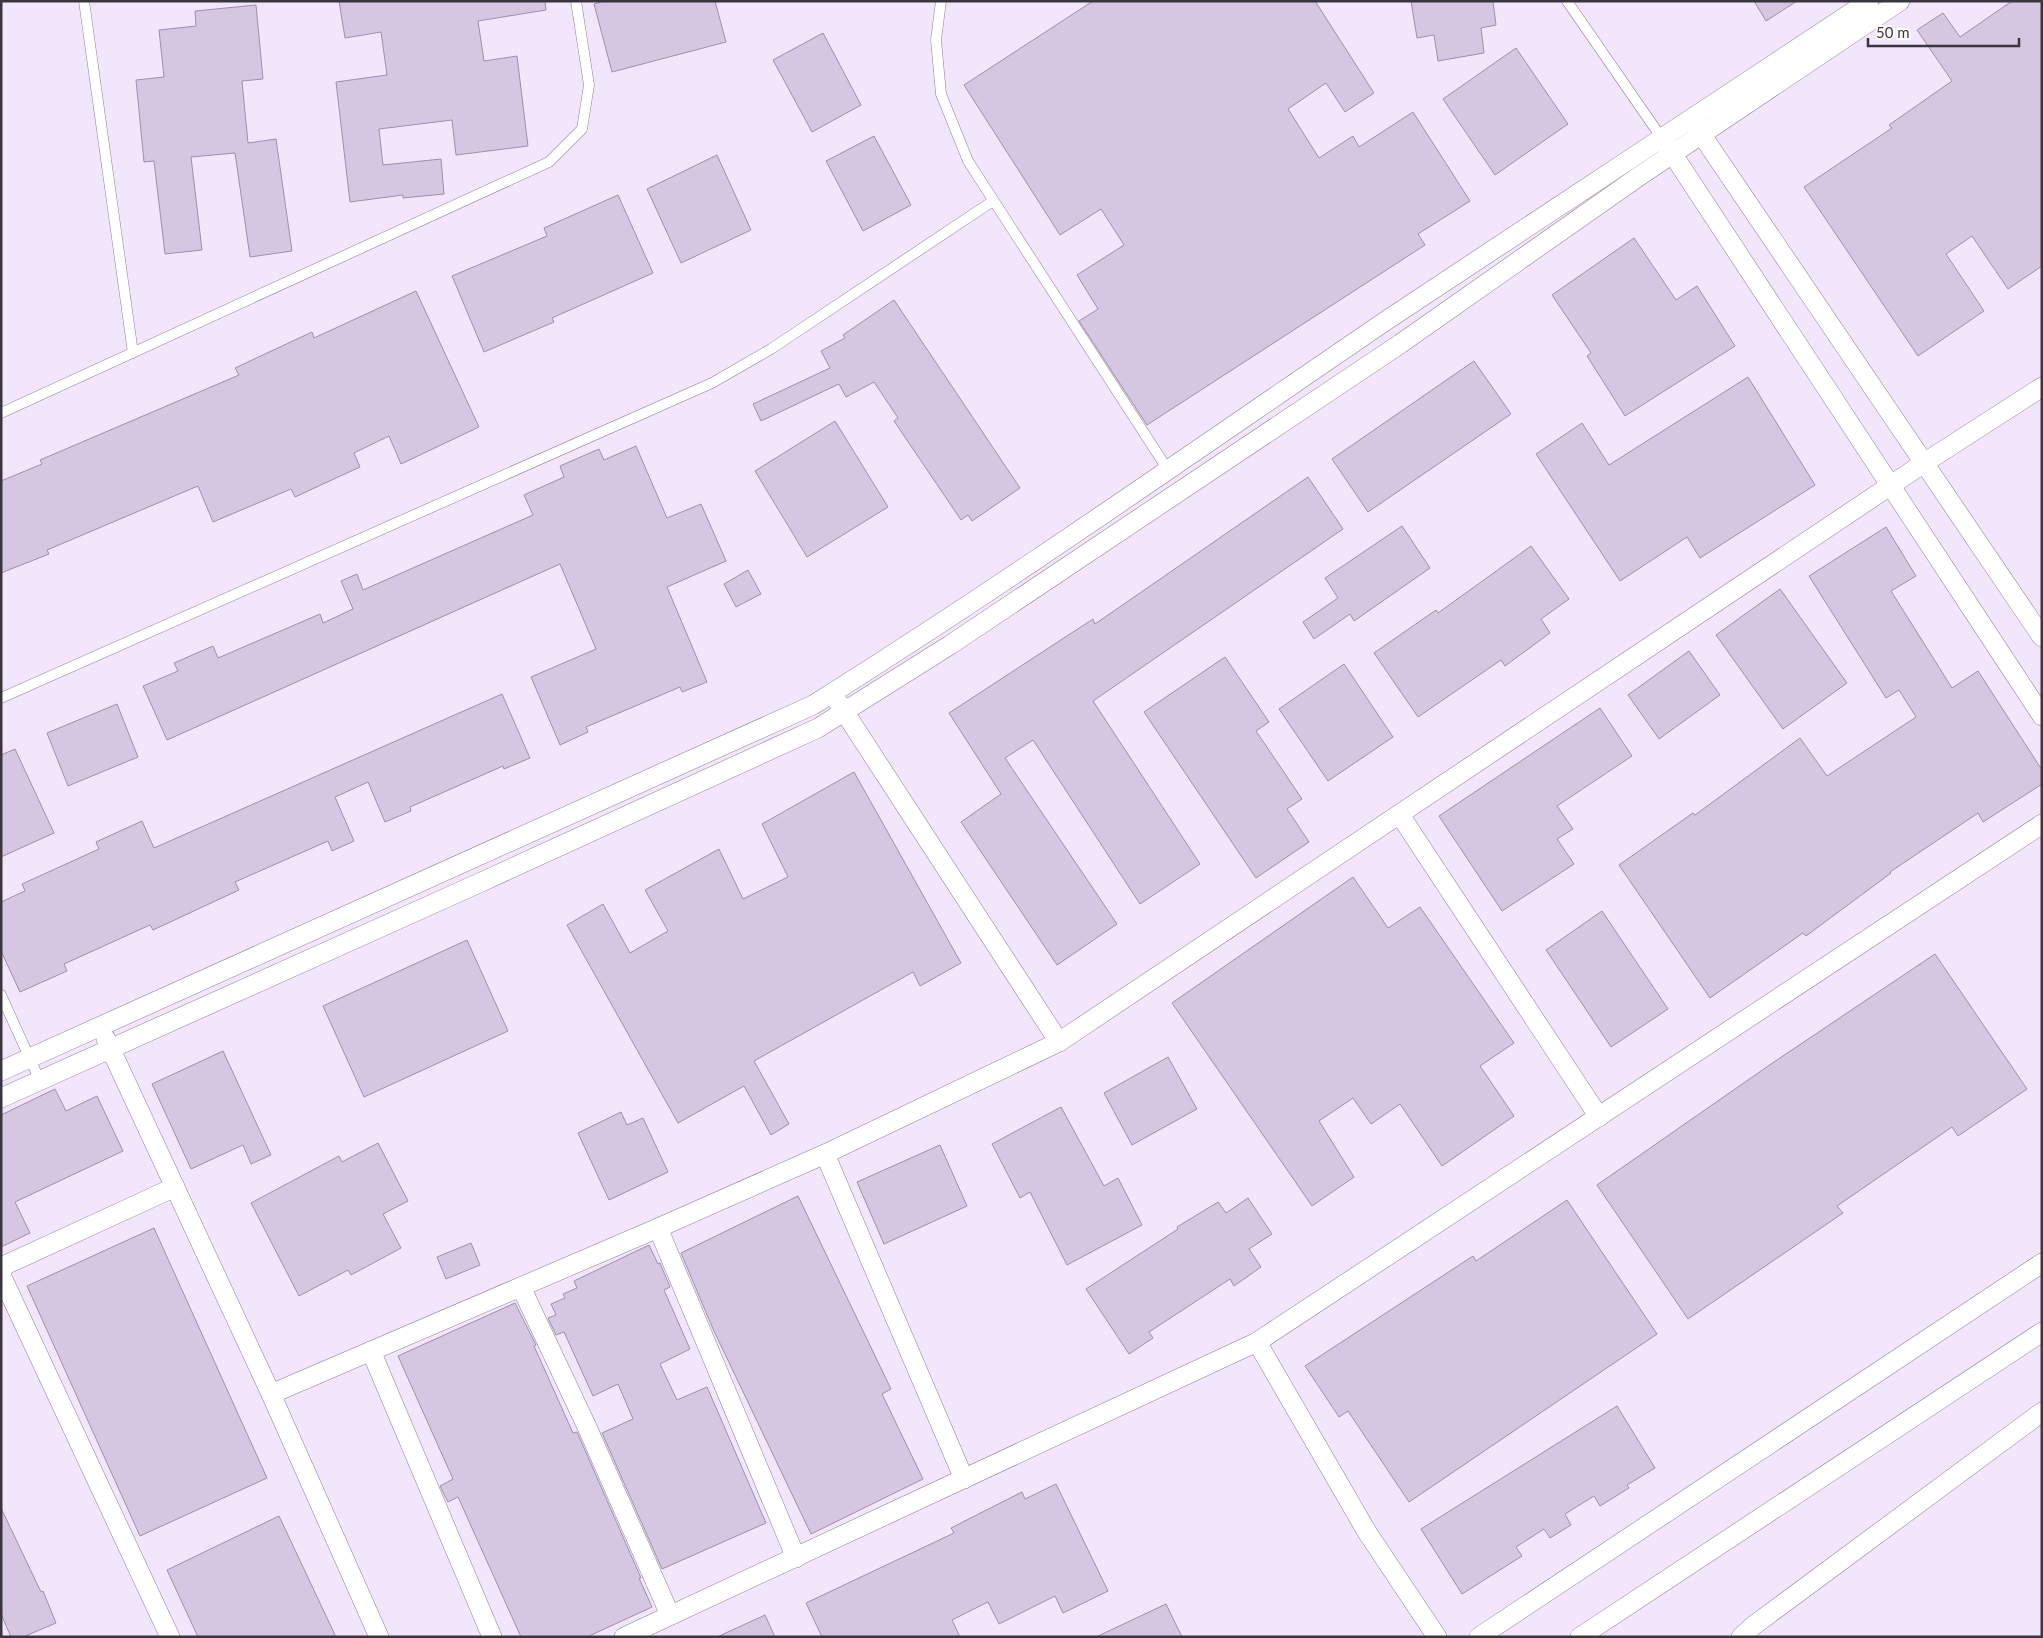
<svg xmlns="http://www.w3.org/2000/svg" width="2043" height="1638" font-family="Lato,sans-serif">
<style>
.building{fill:#d5c6e1;stroke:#9e90aa}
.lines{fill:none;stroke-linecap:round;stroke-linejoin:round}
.lane-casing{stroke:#8d7f98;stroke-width:11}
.street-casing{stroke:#8d7f98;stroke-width:20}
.lane{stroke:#fff;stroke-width:10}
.street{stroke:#fff;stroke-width:19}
</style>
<rect width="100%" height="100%" fill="#f2e6fc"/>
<g class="building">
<polygon points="339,1 545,1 546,10 478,21 484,61 517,56 528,146 456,155 452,120 379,129 383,165 441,159 444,194 403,198 403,195 350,202 336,82 387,75 381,32 345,38"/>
<polygon points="604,1 715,1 726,42 612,72 594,4"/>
<polygon points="1093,1 1315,1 1374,93 1345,112 1326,83 1288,109 1319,158 1353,136 1359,147 1413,112 1470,201 1418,234 1425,245 1147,425 1079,321 1098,309 1077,275 1124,245 1101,209 1060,235 964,85"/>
<polygon points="1411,1 1493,1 1496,25 1481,28 1484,53 1438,61 1434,35 1417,38"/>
<polygon points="1754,1 1797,1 1766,21"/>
<polygon points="2012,1 2042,1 2042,266 2008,289 1972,236 1946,254 1984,311 1918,356 1804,187 1892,128 1889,125 1952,81 1917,30 1943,13 1960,37"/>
<polygon points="256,5 263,79 242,81 248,143 276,139 292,251 250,257 235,153 191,157 202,250 165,254 154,161 144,162 136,80 164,77 159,30 196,26 195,11"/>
<polygon points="823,33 861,105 812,132 773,60"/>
<polygon points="1516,48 1568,124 1495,175 1443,99"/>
<polygon points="874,136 911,205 863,231 826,161"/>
<polygon points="717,155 751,230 681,263 647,189"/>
<polygon points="618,195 653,273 552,318 554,322 484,352 452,276 547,236 544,228"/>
<polygon points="1634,238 1676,300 1697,286 1735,346 1625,416 1587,356 1591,353 1552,295"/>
<polygon points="416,291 479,427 401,464 389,436 354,453 360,467 295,497 291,489 213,522 198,486 47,550 49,554 1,573 1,481 42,464 40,460 239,375 235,368 312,332 314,338"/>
<polygon points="894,300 1020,488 972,521 968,515 961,520 894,421 898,418 874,382 846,397 839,384 761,421 753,404 830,368 821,351 845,338 843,335"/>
<polygon points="1474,361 1511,414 1368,512 1332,459"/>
<polygon points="1748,377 1815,485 1700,558 1687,537 1620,581 1536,454 1582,423 1609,465"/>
<polygon points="835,421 888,507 807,557 755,471"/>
<polygon points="636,446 667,518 701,504 726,561 667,587 707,682 682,692 680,687 586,727 588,732 560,745 531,677 596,649 560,564 167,740 143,686 178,671 174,663 213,646 218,658 320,614 323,623 353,609 341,581 357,574 363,590 533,515 524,495 564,477 560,466 599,449 604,460"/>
<polygon points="1308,477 1343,529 1093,701 1200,864 1140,904 1033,740 1005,758 1117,924 1057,965 961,822 1001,794 949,713 1093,619 1095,624"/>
<polygon points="1402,526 1430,568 1354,621 1350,614 1314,639 1303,622 1338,598 1325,578"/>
<polygon points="1886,527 1916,576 1891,591 1952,688 1978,671 2042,770 2042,784 1983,822 1978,813 1890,872 1891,873 1806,936 1803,933 1710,998 1619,865 1693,813 1695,815 1800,738 1827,776 1916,717 1899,690 1886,698 1809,576"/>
<polygon points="1531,546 1569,599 1541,619 1550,633 1505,666 1501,660 1418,717 1374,653 1436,610 1438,613"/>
<polygon points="748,570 761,594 736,607 724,584"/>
<polygon points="1780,589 1847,683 1783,729 1716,635"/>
<polygon points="1689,651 1720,695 1659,739 1628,695"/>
<polygon points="1225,657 1269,722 1256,731 1302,799 1287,809 1309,842 1256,878 1144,712"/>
<polygon points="1344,664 1393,737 1328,781 1279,709"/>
<polygon points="502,694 530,758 504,769 503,766 410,807 411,811 385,822 368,782 335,797 354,841 332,851 328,841 235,882 239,890 153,930 150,925 64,964 67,971 20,992 1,951 1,902 25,891 22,884 99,849 96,842 142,821 154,848"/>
<polygon points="117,704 138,757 68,786 47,733"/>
<polygon points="1600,708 1632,756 1557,806 1573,829 1557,839 1574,864 1502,911 1439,816"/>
<polygon points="15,749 54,833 1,857 1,755"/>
<polygon points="854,772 961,963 920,986 913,972 754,1061 789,1124 771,1135 744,1086 678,1123 567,925 603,904 630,953 668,931 645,890 719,849 743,899 788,877 762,824"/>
<polygon points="1353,877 1388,928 1420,907 1514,1043 1480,1066 1514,1116 1442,1166 1400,1104 1371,1124 1353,1098 1319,1121 1354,1177 1312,1206 1172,1003"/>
<polygon points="1602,911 1668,1009 1611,1047 1546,950"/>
<polygon points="467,940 508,1031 364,1097 323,1006"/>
<polygon points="1935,954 2027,1089 1958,1136 1952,1127 1837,1206 1843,1213 1688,1319 1597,1185 1771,1064"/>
<polygon points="223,1051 271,1155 251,1164 243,1145 191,1169 152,1084"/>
<polygon points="1168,1057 1197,1109 1132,1145 1104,1093"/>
<polygon points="55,1089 66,1111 97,1096 123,1151 15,1202 30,1233 1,1247 1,1115"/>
<polygon points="1061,1107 1104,1186 1118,1178 1142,1225 1067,1265 1030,1192 1020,1198 992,1144"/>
<polygon points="621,1112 627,1125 643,1118 668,1172 609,1200 578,1133"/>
<polygon points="378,1143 408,1201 383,1214 401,1248 351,1275 348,1270 299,1296 251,1203 339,1156 342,1162"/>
<polygon points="940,1145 967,1206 884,1244 857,1182"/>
<polygon points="798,1196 891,1389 882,1394 923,1479 811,1534 713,1329 681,1253"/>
<polygon points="1248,1198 1272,1234 1249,1249 1261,1267 1234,1286 1230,1279 1149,1332 1153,1338 1129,1354 1086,1289 1178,1229 1177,1227 1218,1202 1226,1213"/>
<polygon points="1567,1200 1657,1334 1409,1502 1348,1411 1339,1417 1305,1366 1473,1256 1476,1261"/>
<polygon points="154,1228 267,1478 140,1536 27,1286"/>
<polygon points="471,1243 480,1265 446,1279 437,1257"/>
<polygon points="649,1245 658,1264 660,1263 670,1287 664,1290 690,1349 660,1364 677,1400 707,1387 766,1523 662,1569 602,1433 633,1419 618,1384 593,1396 564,1332 556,1335 548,1318 556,1315 551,1304 565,1298 563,1294 577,1288 574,1281"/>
<polygon points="515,1303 536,1345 534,1346 573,1433 577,1432 641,1578 639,1578 652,1607 587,1637 521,1637 458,1497 448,1502 440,1486 453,1479 398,1356"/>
<polygon points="1617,1406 1655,1468 1627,1485 1629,1488 1600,1506 1594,1496 1565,1514 1571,1525 1550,1538 1544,1529 1516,1547 1522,1556 1462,1594 1421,1529"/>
<polygon points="1056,1484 1108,1591 1063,1613 1055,1596 999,1624 988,1602 952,1620 960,1637 822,1637 806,1603 954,1533 951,1528 1022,1492 1025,1499"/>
<polygon points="1,1508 41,1592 43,1591 56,1623 23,1637 11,1637 1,1614"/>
<polygon points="279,1516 336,1637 198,1637 167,1570"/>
<polygon points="1166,1604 1182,1637 1096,1637"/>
<polygon points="765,1615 775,1637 717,1637"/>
</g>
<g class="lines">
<defs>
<g id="lane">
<polyline points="84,1 133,353"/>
<polyline points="941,1 936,40 941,94 968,161 1168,470"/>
<polyline points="1567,1 1661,137"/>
<polyline points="1,413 549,162 582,129 589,85 576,1"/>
<polyline points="1,698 712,383 771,349 993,201"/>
<polyline points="1,995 40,1081"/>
</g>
<g id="street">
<polyline points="1695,125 2042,637"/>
<polyline points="1666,144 2042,716"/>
<polyline points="838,702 1059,1042"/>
<polyline points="1400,815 1599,1117"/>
<polyline points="106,1039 271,1394 379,1637"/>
<path d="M 1,1071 L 813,705 C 1009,582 1199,448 1390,318 C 1549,211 1710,108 1869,1"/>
<polyline points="1,1098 477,884 818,728 950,645 1400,344 1638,177 1900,1"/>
<polyline points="825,1154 964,1479"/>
<polyline points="658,1228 796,1558"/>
<polyline points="1,1267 175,1187"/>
<polyline points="1,1275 170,1637"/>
<polyline points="521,1287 587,1427 670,1615"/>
<polyline points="1257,1342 1367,1532 1437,1637"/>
<polyline points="371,1351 492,1637"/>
<polyline points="271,1394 658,1228 825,1154 1059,1042 1924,463 2042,387"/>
<polyline points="624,1637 1257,1342 2042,824"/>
<polyline points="1479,1637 2042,1263"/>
<polyline points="1580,1637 2042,1332"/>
<polyline points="1741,1637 1753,1626 2042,1412"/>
</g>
</defs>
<use href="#lane" class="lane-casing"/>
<use href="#street" class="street-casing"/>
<use href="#lane" class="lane"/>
<use href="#street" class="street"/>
</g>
<rect width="2043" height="1638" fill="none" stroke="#3b3540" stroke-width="5"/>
<path d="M1868 38v8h151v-8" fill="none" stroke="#3b3540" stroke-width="2.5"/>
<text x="1876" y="38" font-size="15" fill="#3b3540" stroke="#ffffff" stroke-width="4" paint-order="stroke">50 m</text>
</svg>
